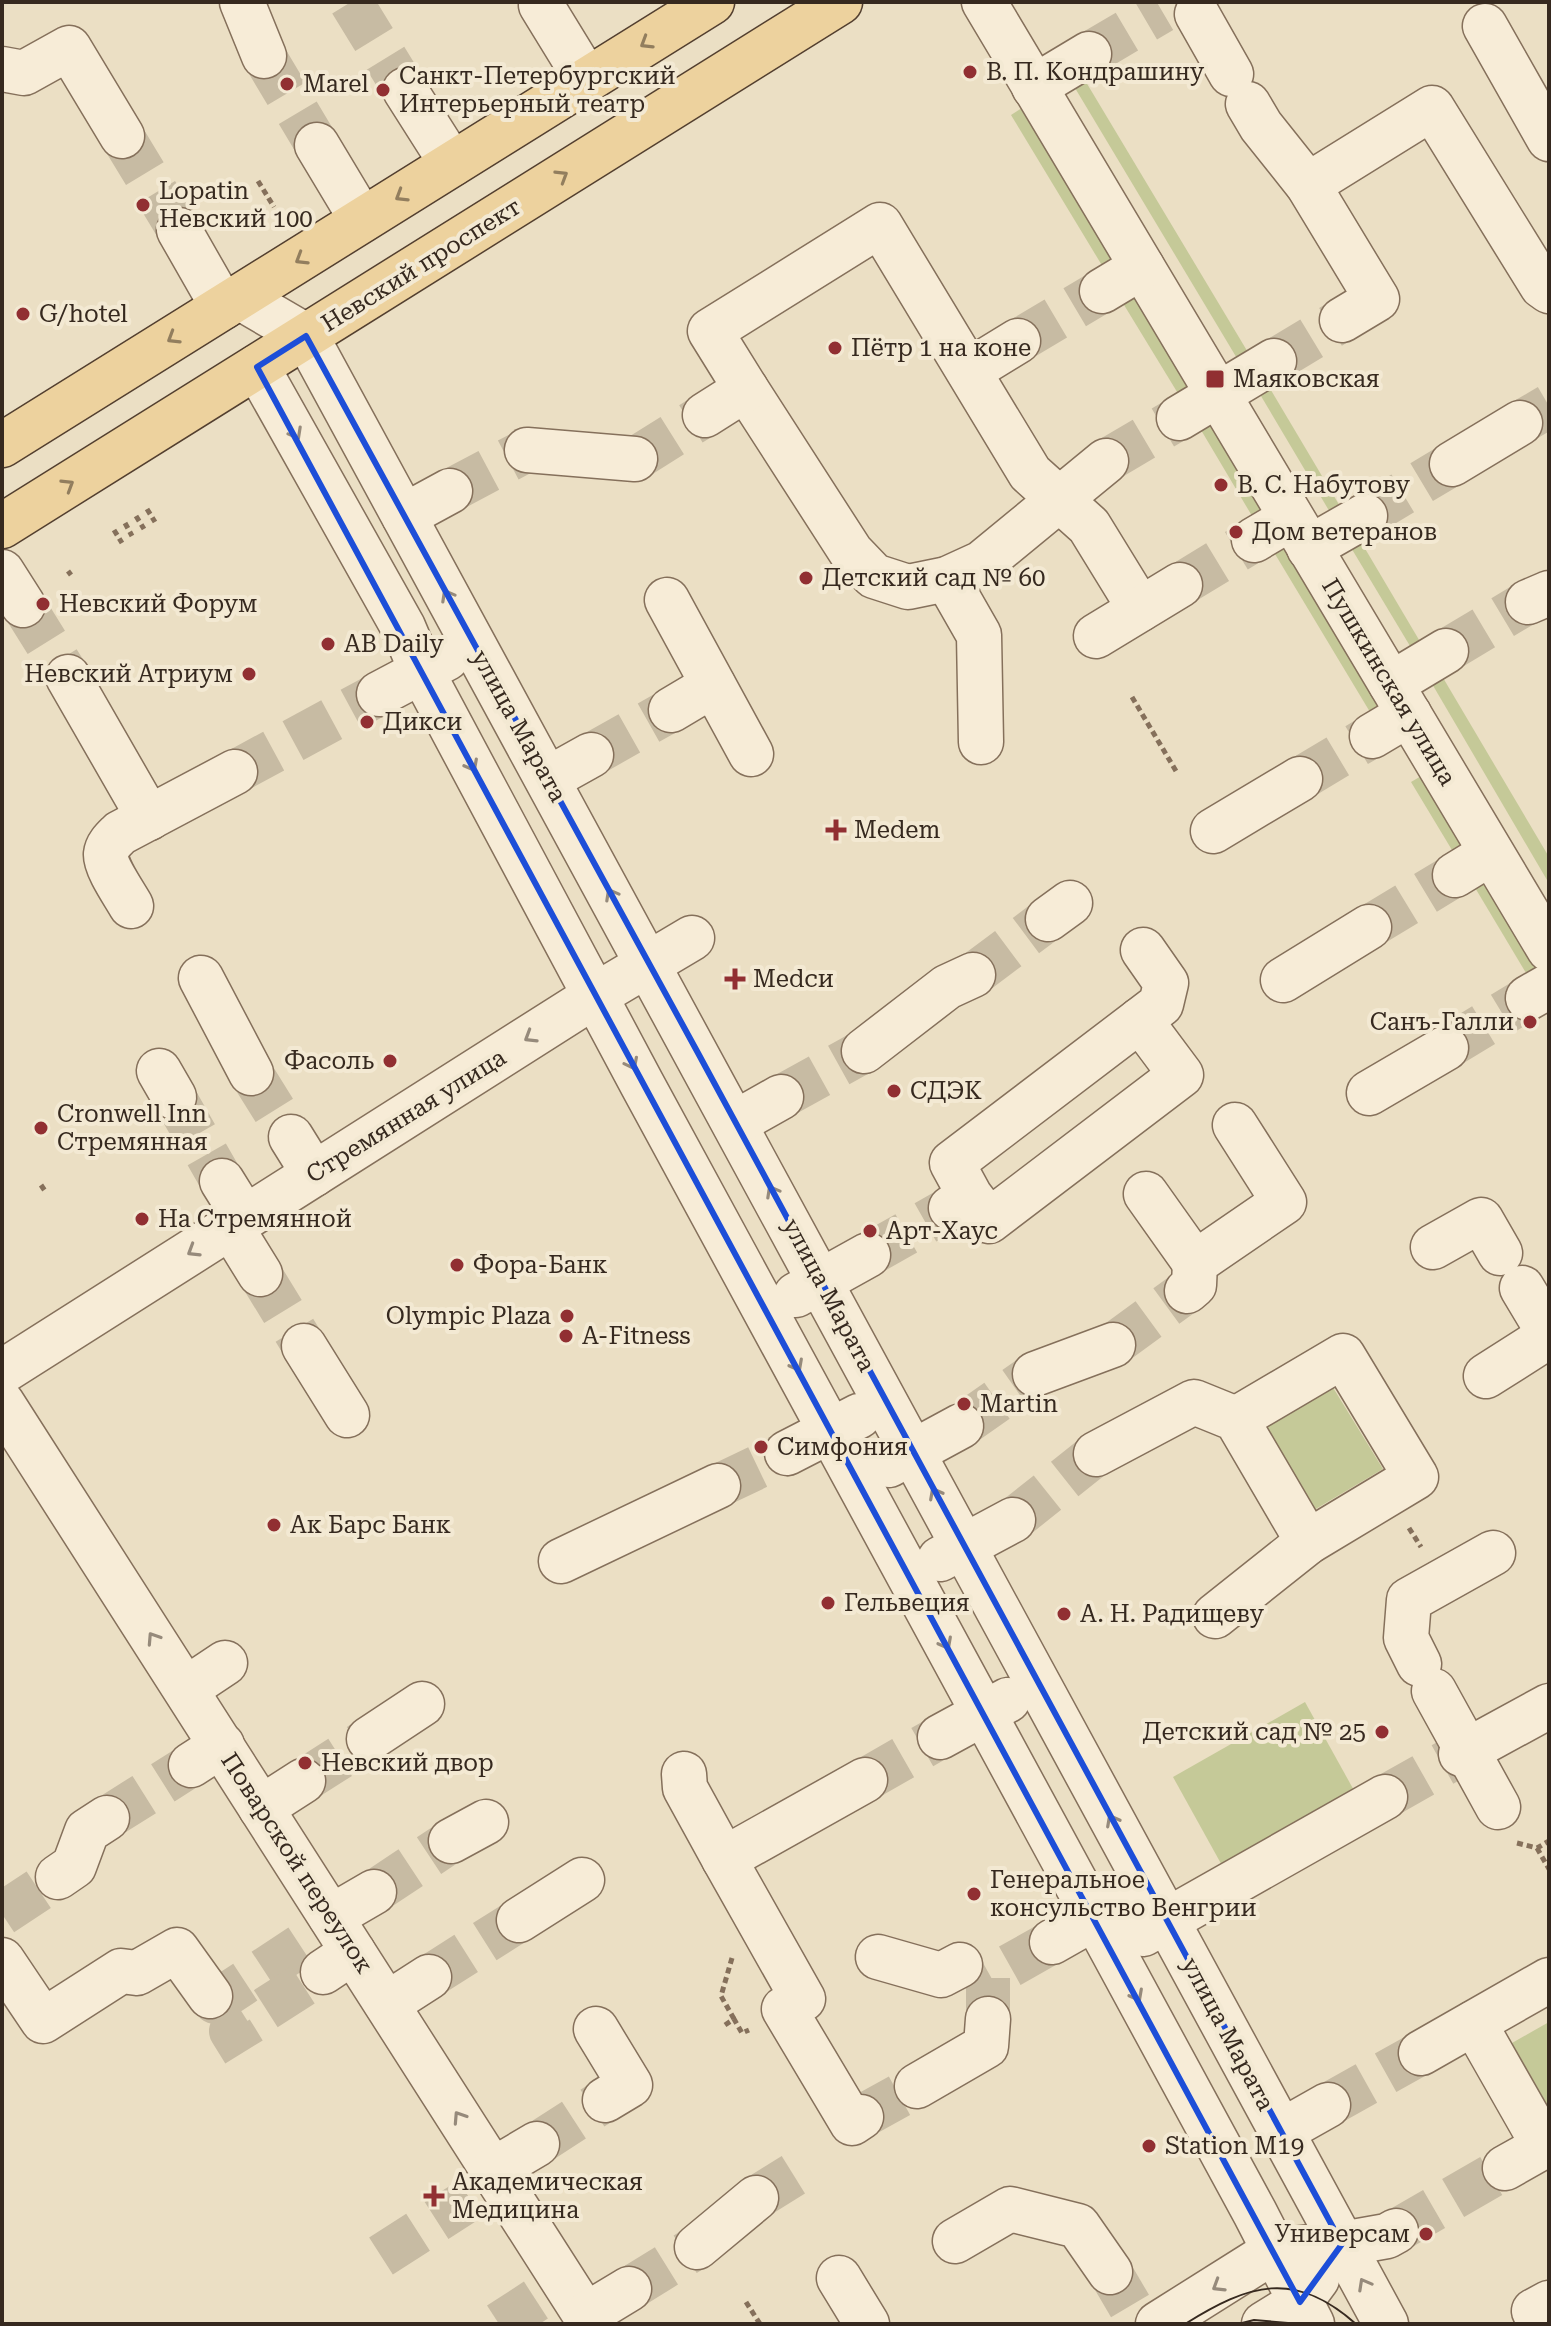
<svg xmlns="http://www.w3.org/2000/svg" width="1551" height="2326" font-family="'Roboto Serif',serif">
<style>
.green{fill:#c5c998}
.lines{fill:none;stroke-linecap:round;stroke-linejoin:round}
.minor-tunnel{stroke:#c7bba3;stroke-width:44;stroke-dasharray:44 22;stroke-linecap:butt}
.minor-casing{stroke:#85705b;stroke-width:47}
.major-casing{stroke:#533f2f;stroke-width:47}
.path{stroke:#85705b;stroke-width:5;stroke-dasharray:6 4;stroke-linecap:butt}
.minor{stroke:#f7ecd7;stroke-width:44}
.major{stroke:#edd29e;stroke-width:44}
.tram{stroke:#36291f;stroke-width:2}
.oneway{stroke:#927e5e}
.oneway2{stroke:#968a7b}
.marked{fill:none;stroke:#1d4ed8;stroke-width:6;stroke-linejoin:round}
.poi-dot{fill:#912f32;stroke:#f3e9d3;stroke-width:3}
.labels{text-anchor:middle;stroke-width:8;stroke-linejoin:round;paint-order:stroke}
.poi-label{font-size:24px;fill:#36291f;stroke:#f3e9d3;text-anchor:start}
.street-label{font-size:24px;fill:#36291f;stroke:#f3e9d3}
</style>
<rect width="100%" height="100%" fill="#ebdfc4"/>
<g class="green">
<polygon points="1080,72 1252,359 1241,365 1069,78"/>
<polygon points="1025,106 1123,269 1109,277 1011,115"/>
<polygon points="1136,290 1197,391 1182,400 1121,300"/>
<polygon points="1265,380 1344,513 1334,519 1255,386"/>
<polygon points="1210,417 1271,518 1258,526 1198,425"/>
<polygon points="1357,535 1425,650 1416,656 1347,541"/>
<polygon points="1284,541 1388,715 1376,722 1272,549"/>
<polygon points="1439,671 1549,857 1547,880 1428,677"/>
<polygon points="1423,775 1470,853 1458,860 1411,782"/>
<polygon points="1483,874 1544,976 1532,983 1471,881"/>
<polygon points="1329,1381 1383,1469 1314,1510 1262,1422"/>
<polygon points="1305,1702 1356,1794 1224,1869 1173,1777"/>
<polygon points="1549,2022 1549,2108 1512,2043"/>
</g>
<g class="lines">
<g class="minor-tunnel">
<polyline points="351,2 405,90"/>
<polyline points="1089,54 1162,11"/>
<polyline points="264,56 317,145"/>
<polyline points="122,136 179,230"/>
<polyline points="1018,341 1102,291"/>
<polyline points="1274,361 1342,320"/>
<polyline points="1520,423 1549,406"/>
<polyline points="635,459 705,415"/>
<polyline points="1106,461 1179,418"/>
<polyline points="450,491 527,450"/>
<polyline points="1365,516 1452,464"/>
<polyline points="1180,585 1254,540"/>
<polyline points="23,605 68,677"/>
<polyline points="1446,651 1528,602"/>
<polyline points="591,755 671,710"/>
<polyline points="235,772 379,694"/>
<polyline points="1300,779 1372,736"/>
<polyline points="1369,927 1455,875"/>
<polyline points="973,975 1048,919"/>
<polyline points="1446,1048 1528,998"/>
<polyline points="251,1073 291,1137"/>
<polyline points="174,1097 222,1181"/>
<polyline points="781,1097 864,1051"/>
<polyline points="868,1255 951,1208"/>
<polyline points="260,1274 304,1346"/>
<polyline points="1113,1345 1187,1291"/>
<polyline points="961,1426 1035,1374"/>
<polyline points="718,1486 787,1453"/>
<polyline points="1013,1520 1096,1454"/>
<polyline points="865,1780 940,1737"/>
<polyline points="303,1781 369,1739"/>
<polyline points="1385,1797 1461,1754"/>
<polyline points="107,1818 191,1765"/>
<polyline points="374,1892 451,1841"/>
<polyline points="2,1914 58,1877"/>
<polyline points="429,1977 519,1920"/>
<polyline points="210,1996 215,2002 305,1943"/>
<polyline points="988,2019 988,1978 1052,1942"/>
<polyline points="244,2052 231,2031 323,1972"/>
<polyline points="1328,2105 1421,2053"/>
<polyline points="861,2117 917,2086"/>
<polyline points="537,2144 605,2100"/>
<polyline points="756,2198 809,2165"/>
<polyline points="1396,2231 1505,2168"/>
<polyline points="381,2256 470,2199"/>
<polyline points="1110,2272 1130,2306"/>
<polyline points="629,2289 697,2247"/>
<polyline points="499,2324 536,2300"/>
</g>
<defs>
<g id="minor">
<polyline points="242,2 264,56"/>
<polyline points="984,2 1549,949"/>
<polyline points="541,5 587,80"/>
<polyline points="1197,14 1231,74"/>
<polyline points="1485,26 1549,139"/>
<polyline points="2,69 24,73 69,48 122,136"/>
<polyline points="1034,87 1089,54"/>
<polyline points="405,90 452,164"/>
<polyline points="1248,104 1261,126 1308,185 1377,299 1342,320"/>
<polyline points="317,145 362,220"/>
<polyline points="1308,185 1432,108 1542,286 1549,291"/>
<polyline points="179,230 223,307"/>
<polyline points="1102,291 1142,267"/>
<polyline points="239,297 306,336 1386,2324"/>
<polyline points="257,367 403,627 422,672 642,1084 1255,2213 1312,2324"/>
<polyline points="969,371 1018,341"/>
<polyline points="746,389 851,552 874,576 908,587 947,579 982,563 1106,461"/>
<polyline points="705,415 746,389 710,331 880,225 1030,473 1089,526 1140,609"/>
<polyline points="1179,418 1274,361"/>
<polyline points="527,450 635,459"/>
<polyline points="1452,464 1520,423"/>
<polyline points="404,516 450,491"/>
<polyline points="1254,540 1291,518"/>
<polyline points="1309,548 1365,516"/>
<polyline points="2,572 23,605"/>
<polyline points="947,579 979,635 981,742"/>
<polyline points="667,600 751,754"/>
<polyline points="1528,602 1549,593"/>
<polyline points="1096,636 1180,585"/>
<polyline points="68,677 149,818"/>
<polyline points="1391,684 1446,651"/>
<polyline points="379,694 447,658"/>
<polyline points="671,710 713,685"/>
<polyline points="1372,736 1409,714"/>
<polyline points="548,779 591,755"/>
<polyline points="1213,831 1300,779"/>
<polyline points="1455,875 1491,853"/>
<path d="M 131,906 C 125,895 105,867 106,854 C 107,845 114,839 120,833 L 235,772"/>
<polyline points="1048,919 1070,903"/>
<polyline points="201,978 251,1073"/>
<polyline points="1283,980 1369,927"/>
<polyline points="1528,998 1549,986"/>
<polyline points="1140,1020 1161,1004 1166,983 1143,950"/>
<polyline points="864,1051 947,987 973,975"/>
<polyline points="159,1071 174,1097"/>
<polyline points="1369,1093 1446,1048"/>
<polyline points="735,1123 781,1097"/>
<polyline points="291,1137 314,1174"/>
<polyline points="222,1181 245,1218"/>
<polyline points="1146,1194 1195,1263"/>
<polyline points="951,1208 970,1196 952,1163 1140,1020 1181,1075 989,1221 970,1196"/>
<polyline points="231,1227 260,1274"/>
<polyline points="1433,1247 1481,1220 1500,1253"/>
<polyline points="1522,1288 1549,1333"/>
<polyline points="1187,1291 1194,1285 1195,1263 1284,1202 1235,1125"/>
<polyline points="796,1295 868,1255"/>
<polyline points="304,1346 347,1415"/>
<polyline points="2,1372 596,995 692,938"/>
<polyline points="1035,1374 1113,1345"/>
<polyline points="1486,1376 1549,1336"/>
<polyline points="2,1403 591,2324"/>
<polyline points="787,1453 859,1416"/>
<polyline points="1096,1454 1194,1402 1236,1419 1308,1542"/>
<polyline points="889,1465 961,1426"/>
<polyline points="940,1559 1013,1520"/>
<polyline points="561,1561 718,1486"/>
<polyline points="1215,1616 1308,1542 1416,1477 1343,1356 1236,1419"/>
<polyline points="1419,1664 1406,1638 1409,1600 1493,1553"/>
<polyline points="186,1689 225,1663"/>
<polyline points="1434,1691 1498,1807"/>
<polyline points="940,1737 1008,1700"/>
<polyline points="369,1739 422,1704"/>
<polyline points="1461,1754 1549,1706"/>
<polyline points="191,1765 222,1745"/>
<polyline points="684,1774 685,1788 724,1859"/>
<polyline points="261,1808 303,1781"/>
<polyline points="451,1841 486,1822"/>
<polyline points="58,1877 74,1866 87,1831 107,1818"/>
<polyline points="331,1917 374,1892"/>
<polyline points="519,1920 582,1880"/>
<polyline points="1143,1934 1385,1797"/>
<polyline points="1052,1942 1119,1904"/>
<polyline points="878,1957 941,1975 960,1965"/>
<polyline points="2,1960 43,2021 121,1971 137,1973 177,1950 210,1996"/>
<polyline points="323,1972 353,1952"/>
<polyline points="387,2004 429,1977"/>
<polyline points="1474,2023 1544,2146 1549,2143"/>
<polyline points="596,2029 630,2085 605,2100"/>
<polyline points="1421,2053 1549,1980"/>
<polyline points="917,2086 986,2046 988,2019"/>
<polyline points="861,2117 852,2123 784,2009 803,1999 724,1859 865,1780"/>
<polyline points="1280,2132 1328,2105"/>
<polyline points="1505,2168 1544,2146"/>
<polyline points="493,2170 537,2144"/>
<polyline points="955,2241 1010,2209 1078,2226 1110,2272"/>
<polyline points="697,2247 756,2198"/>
<polyline points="839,2278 867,2324"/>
<polyline points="1534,2311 1549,2303"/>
<polyline points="586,2315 629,2289"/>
<polyline points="1158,2324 1274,2251 1342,2244 1387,2236 1396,2231"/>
<polyline points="1264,2324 1300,2302 1317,2279"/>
</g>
<g id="major">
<polyline points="2,445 712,2"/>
<polyline points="2,526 840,2"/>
</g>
</defs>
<use href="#minor" class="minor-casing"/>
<use href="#major" class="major-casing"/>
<g class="path">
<polyline points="258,181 274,207"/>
<polyline points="147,509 155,522"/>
<polyline points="136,516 144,529"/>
<polyline points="125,523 132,536"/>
<polyline points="114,530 122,543"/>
<polyline points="68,571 71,575"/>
<polyline points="1132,697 1176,771"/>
<polyline points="41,1185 45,1191"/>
<polyline points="1409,1528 1421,1547"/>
<polyline points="1517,1843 1537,1848 1549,1841"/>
<polyline points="1537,1848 1549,1869"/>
<polyline points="732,1958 721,1996 734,2019"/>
<polyline points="725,2025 734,2019 742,2033 749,2030"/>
<polyline points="746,2302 760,2324"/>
</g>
<use href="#minor" class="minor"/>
<use href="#major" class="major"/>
<g class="tram">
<path d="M 1185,2324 C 1249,2284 1294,2269 1356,2324"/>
<polyline points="1238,2324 1254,2320 1300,2324"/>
</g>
</g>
<defs><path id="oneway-chevron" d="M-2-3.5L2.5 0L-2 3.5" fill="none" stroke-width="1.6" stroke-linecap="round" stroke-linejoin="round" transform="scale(2)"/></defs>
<g class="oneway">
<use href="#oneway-chevron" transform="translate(646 43) rotate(148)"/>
<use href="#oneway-chevron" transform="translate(562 176) rotate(-32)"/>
<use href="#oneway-chevron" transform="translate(401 196) rotate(148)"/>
<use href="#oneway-chevron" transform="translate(301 259) rotate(148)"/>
<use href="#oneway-chevron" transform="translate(173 338) rotate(148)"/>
<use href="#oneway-chevron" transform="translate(68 485) rotate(-32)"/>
</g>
<g class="oneway2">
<use href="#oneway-chevron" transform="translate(296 434) rotate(61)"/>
<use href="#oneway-chevron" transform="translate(447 595) rotate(-119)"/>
<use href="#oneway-chevron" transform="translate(472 766) rotate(62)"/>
<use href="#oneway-chevron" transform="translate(611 894) rotate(-119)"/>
<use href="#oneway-chevron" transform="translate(530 1037) rotate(148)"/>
<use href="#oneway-chevron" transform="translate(632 1064) rotate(63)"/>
<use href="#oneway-chevron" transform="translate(772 1191) rotate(-119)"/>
<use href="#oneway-chevron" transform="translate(193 1251) rotate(148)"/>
<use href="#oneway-chevron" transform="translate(797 1366) rotate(62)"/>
<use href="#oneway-chevron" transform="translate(935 1493) rotate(-118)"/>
<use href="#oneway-chevron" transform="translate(153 1638) rotate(-123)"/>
<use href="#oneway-chevron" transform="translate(946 1644) rotate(62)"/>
<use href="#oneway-chevron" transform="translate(1112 1820) rotate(-118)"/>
<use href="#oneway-chevron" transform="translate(1137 1996) rotate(62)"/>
<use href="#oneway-chevron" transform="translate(459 2117) rotate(-123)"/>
<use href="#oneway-chevron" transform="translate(1364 2284) rotate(-119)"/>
<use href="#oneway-chevron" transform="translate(1218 2286) rotate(148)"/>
</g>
<path class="marked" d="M 306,336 L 698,1053 L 1342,2244 L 1300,2302 L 257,367 Z"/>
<g class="poi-dot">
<circle cx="970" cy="72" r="8"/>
<circle cx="287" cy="84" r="8"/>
<circle cx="383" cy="90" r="8"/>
<circle cx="143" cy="205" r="8"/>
<circle cx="23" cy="314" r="8"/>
<circle cx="835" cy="348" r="8"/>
<rect x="1205" y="369" width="20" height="20" rx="4"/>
<circle cx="1221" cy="485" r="8"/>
<circle cx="1236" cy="532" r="8"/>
<circle cx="806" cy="578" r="8"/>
<circle cx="43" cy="604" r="8"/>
<circle cx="328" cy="644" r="8"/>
<circle cx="249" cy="674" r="8"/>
<circle cx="367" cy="722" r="8"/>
<path d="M832 818h8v8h8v8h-8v8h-8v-8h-8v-8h8z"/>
<path d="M731 967h8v8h8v8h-8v8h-8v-8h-8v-8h8z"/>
<circle cx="1530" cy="1022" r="8"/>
<circle cx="390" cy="1061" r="8"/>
<circle cx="894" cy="1091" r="8"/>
<circle cx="41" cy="1128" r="8"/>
<circle cx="142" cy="1219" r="8"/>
<circle cx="870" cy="1231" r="8"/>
<circle cx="457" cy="1265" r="8"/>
<circle cx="567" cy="1316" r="8"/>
<circle cx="566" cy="1336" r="8"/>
<circle cx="964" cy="1404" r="8"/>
<circle cx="761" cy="1447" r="8"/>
<circle cx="274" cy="1525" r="8"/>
<circle cx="828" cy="1603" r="8"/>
<circle cx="1064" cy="1614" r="8"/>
<circle cx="1382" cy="1732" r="8"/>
<circle cx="305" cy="1763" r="8"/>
<circle cx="974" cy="1894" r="8"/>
<circle cx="1149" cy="2146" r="8"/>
<path d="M430 2184h8v8h8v8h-8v8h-8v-8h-8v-8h8z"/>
<circle cx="1426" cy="2234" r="8"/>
</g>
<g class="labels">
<g class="poi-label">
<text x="986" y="80">В. П. Кондрашину</text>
<text x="399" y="84">Санкт-Петербургский<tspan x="399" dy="28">Интерьерный театр</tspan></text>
<text x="303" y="92">Marel</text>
<text x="159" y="199">Lopatin<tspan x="159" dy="28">Невский 100</tspan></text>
<text x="39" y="322">G/hotel</text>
<text x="851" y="356">Пётр 1 на коне</text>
<text x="1233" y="387">Маяковская</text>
<text x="1237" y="493">В. С. Набутову</text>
<text x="1252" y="540">Дом ветеранов</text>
<text x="822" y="586">Детский сад № 60</text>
<text x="59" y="612">Невский Форум</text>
<text x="344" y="652">АВ Daily</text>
<text x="233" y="682" text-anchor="end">Невский Атриум</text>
<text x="383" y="730">Дикси</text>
<text x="854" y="838">Medem</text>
<text x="753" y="987">Medси</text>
<text x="1514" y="1030" text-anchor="end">Санъ-Галли</text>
<text x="374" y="1069" text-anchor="end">Фасоль</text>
<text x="910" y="1099">СДЭК</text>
<text x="57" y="1122">Cronwell Inn<tspan x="57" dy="28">Стремянная</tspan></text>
<text x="158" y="1227">На Стремянной</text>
<text x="886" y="1239">Арт-Хаус</text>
<text x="473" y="1273">Фора-Банк</text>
<text x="551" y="1324" text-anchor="end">Olympic Plaza</text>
<text x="582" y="1344">A-Fitness</text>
<text x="980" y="1412">Martin</text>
<text x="777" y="1455">Симфония</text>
<text x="290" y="1533">Ак Барс Банк</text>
<text x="844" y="1611">Гельвеция</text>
<text x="1080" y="1622">А. Н. Радищеву</text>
<text x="1366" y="1740" text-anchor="end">Детский сад № 25</text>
<text x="321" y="1771">Невский двор</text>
<text x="990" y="1888">Генеральное<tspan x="990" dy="28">консульство Венгрии</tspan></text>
<text x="1165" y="2154">Station M19</text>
<text x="452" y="2190">Академическая<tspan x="452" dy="28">Медицина</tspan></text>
<text x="1410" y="2242" text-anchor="end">Универсам</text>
</g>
<g class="street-label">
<text transform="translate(421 265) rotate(-32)" y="8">Невский проспект</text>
<text transform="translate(1389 682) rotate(59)" y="8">Пушкинская улица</text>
<text transform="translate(519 726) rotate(61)" y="8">улица Марата</text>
<text transform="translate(406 1116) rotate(-32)" y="8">Стремянная улица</text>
<text transform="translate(829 1295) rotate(62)" y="8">улица Марата</text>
<text transform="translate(297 1863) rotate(57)" y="8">Поварской переулок</text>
<text transform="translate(1228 2034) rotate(62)" y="8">улица Марата</text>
</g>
</g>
<rect width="1551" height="2326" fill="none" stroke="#36291f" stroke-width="8"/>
</svg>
